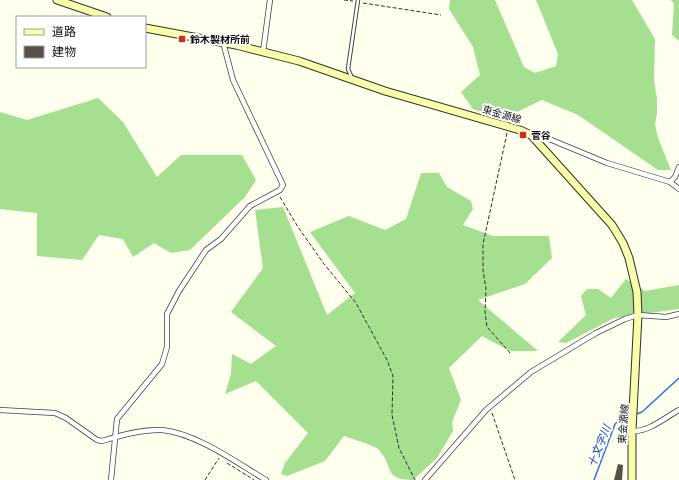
<svg xmlns="http://www.w3.org/2000/svg" width="679" height="480" font-family="Lora,'Noto Sans JP',serif">
<style>
.forest{fill:#a5e090}
.lines{fill:none;stroke-linecap:round;stroke-linejoin:round}
.stream{stroke:#2b73db;stroke-width:1.5}
.building{fill:#575148}
.lane-casing{stroke:#404040;stroke-width:4.5}
.street-casing{stroke:#404040;stroke-width:6}
.secondary-casing{stroke:#2f2f2f;stroke-width:9}
.path{stroke:#2f2f2f;stroke-width:1;stroke-dasharray:4 2;stroke-linecap:butt}
.lane{stroke:#fff;stroke-width:2.5}
.street{stroke:#fff;stroke-width:4.5}
.secondary{stroke:#f8ffa8;stroke-width:7}
.poi-dot{fill:#cb3117;stroke:#fff;stroke-width:1.5}
.labels{text-anchor:middle;stroke-width:4;stroke-linejoin:round;paint-order:stroke}
.poi-label{font-size:10px;font-weight:bold;fill:#0d0d0d;stroke:#fff;text-anchor:start}
.street-label{font-size:10px;fill:#0d0d0d;stroke:#fff}
.water-label{font-size:11px;font-style:italic;fill:#0a46ab;stroke:#fff}
</style>
<rect width="100%" height="100%" fill="#ffffed"/>
<g class="forest">
<polygon points="450,0 495,0 524,67 535,73 556,66 558,54 536,0 632,0 655,39 654,80 657,99 657,114 655,124 658,138 671,170 658,170 578,115 542,100 502,119 473,109 461,92 480,75 473,47 449,9"/>
<polygon points="671,0 679,0 679,41 672,35 674,4"/>
<polygon points="98,98 123,122 157,177 181,155 242,155 256,180 245,197 190,250 171,253 154,243 133,257 123,239 99,235 82,260 37,256 37,213 0,209 0,112 27,120"/>
<path d="M 421,173 L 439,173 L 447,187 L 471,201 L 473,209 L 463,225 L 493,236 L 549,236 L 552,258 L 525,284 L 478,300 L 538,351 L 510,351 L 482,336 L 449,368 L 461,400 L 452,422 L 453,431 L 437,458 L 413,480 C 383,480 394,466 379,450 C 374,445 352,439 344,436 L 325,461 L 287,476 L 281,474 L 285,463 L 308,433 L 256,381 L 225,394 L 231,374 L 232,354 L 251,364 L 276,346 L 231,312 L 263,268 L 255,210 L 283,207 L 327,315 L 355,293 L 310,232 L 349,216 L 385,230 L 406,219 Z"/>
<polygon points="626,279 645,291 679,285 679,309 614,318 566,343 558,342 586,315 581,296 587,289 598,289 611,298"/>
</g>
<g class="lines">
<g class="stream">
<polyline points="636,414 642,412 679,378"/>
<polyline points="594,480 615,424 621,419 631,416"/>
</g>
</g>
<polygon class="building" points="618,464 623,465 622,480 614,480"/>
<g class="lines">
<defs>
<polyline id="lane" points="352,78 348,69 358,0"/>
<g id="street">
<polyline points="263,52 270,0"/>
<polyline points="531,135 542,136 607,163 670,182 679,189"/>
<polyline points="670,182 675,177 679,167"/>
<path d="M 0,410 L 55,413 L 66,418 L 97,440 L 102,441 C 121,435 142,429 162,430 C 196,433 237,463 266,480"/>
<path d="M 632,431 C 649,432 664,418 679,410"/>
<polyline points="111,480 117,419 162,364 167,347 167,314 179,291 206,250 221,239 250,206 280,190 283,185 233,80 223,42"/>
<polyline points="425,480 486,410 531,372 596,333 625,319 638,315 666,317 679,314"/>
</g>
<g id="secondary">
<polyline points="57,0 107,17"/>
<polyline points="145,28 236,45 299,61 385,91 520,130 531,135 612,225 623,243 629,258 637,292 638,315 632,431 632,480"/>
</g>
</defs>
<use href="#lane" class="lane-casing"/>
<use href="#street" class="street-casing"/>
<use href="#secondary" class="secondary-casing"/>
<g class="path">
<polyline points="344,0 353,1"/>
<polyline points="363,3 441,15"/>
<polyline points="507,133 483,244 483,270 486,289 485,312 487,327 511,354"/>
<polyline points="280,197 298,227 324,264 356,303 387,360 393,376 392,415 399,448 415,480"/>
<polyline points="492,413 515,480"/>
<polyline points="227,463 254,480"/>
<polyline points="205,480 219,458"/>
</g>
<use href="#lane" class="lane"/>
<use href="#street" class="street"/>
<use href="#secondary" class="secondary"/>
</g>
<g class="poi-dot">
<rect x="178" y="35" width="8" height="8" rx="2"/>
<rect x="519" y="131" width="8" height="8" rx="2"/>
</g>
<g class="labels">
<g class="poi-label">
<text x="190" y="43">鈴木製材所前</text>
<text x="531" y="139">菅谷</text>
</g>
<g class="street-label">
<text transform="translate(502 114) rotate(16)" y="4">東金源線</text>
<text transform="translate(623 424) rotate(-86)" y="4">東金源線</text>
</g>
<g class="water-label">
<text transform="translate(599 446) rotate(-68)" y="4">十文字川</text>
</g>
</g>
<rect x="16" y="16" width="130" height="52" fill="#ffffff" stroke="#9e9e9e"/>
<rect x="24" y="29" width="20" height="6" fill="#f8ffa8" stroke="#9e9e9e"/>
<text x="52" y="36" font-size="12" fill="#0d0d0d">道路</text>
<rect x="24" y="46" width="20" height="12" fill="#575148" stroke="#9e9e9e"/>
<text x="52" y="56" font-size="12" fill="#0d0d0d">建物</text>
</svg>
